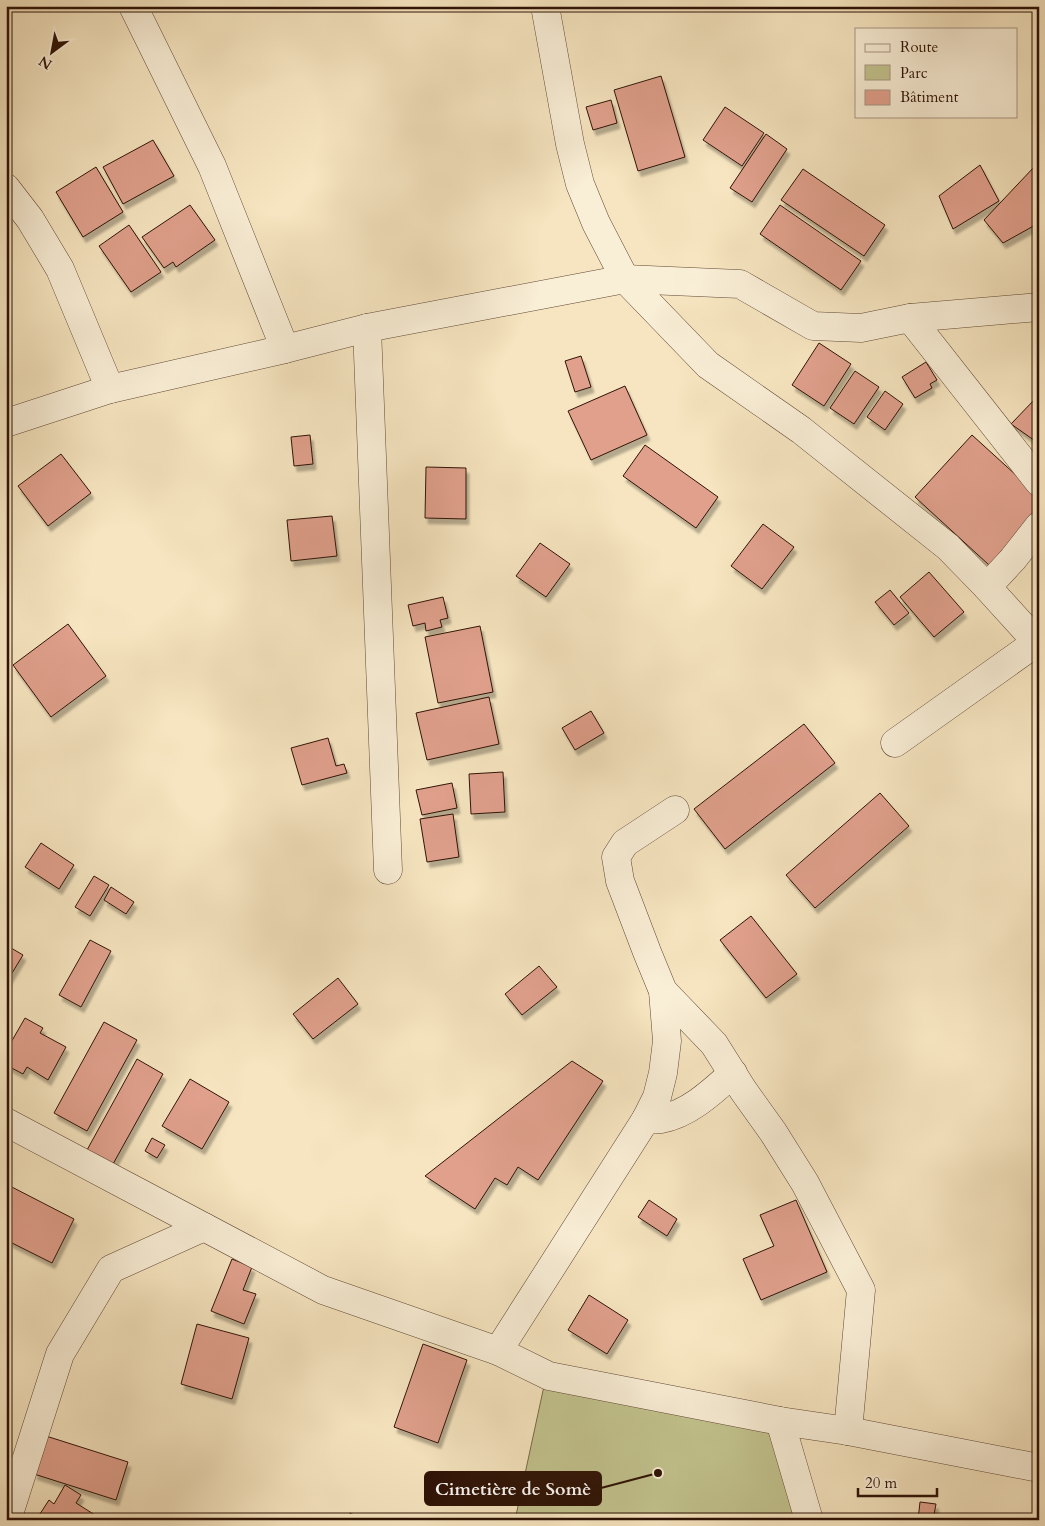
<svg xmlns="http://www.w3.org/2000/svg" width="1045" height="1526" font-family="Cardo,serif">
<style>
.green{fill:#c2c38e;stroke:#786b4a}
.building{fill:#e0a08c;stroke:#2f1306;filter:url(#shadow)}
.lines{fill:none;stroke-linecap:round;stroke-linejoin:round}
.minor-casing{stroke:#614834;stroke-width:29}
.minor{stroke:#f9eed6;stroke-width:28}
.leader{fill:none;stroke:#2f1306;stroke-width:2}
.callout-dot{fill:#2f1306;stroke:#f9eed6;stroke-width:2}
.callout{fill:#2f1306;stroke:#2f1306;stroke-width:2}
.callout-label{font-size:18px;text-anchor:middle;font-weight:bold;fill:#fff}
</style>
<defs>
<filter id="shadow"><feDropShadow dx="3" dy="5.5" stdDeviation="1" flood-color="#0004"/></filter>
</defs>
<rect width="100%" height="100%" fill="#f6e5c0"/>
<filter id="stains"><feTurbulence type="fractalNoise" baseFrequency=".004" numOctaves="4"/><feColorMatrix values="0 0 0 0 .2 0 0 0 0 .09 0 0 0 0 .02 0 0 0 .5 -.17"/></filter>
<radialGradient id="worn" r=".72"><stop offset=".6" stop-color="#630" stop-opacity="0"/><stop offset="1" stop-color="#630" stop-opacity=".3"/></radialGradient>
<polygon class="green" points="544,1386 777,1427 805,1520 515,1520"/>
<g class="building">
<polygon points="661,76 685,157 638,171 614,90"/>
<polygon points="611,100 617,123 593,130 586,107"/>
<polygon points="725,107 764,133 742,166 703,140"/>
<polygon points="766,134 787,149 752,202 730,188"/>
<polygon points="153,140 174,176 123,204 103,167"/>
<polygon points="980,165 999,201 953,229 939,196"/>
<polygon points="1035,166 1039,169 1039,223 1003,243 984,220"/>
<polygon points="96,167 123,212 83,237 56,192"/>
<polygon points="803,169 885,225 864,256 781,200"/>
<polygon points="190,205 215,240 176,267 173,262 164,268 142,237"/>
<polygon points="780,205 861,261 841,290 760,234"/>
<polygon points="129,225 161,272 131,292 99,246"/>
<polygon points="819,343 851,364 824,406 792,385"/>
<polygon points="581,356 591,387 575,392 565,361"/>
<polygon points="926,362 937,380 930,384 932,388 915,398 902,377"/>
<polygon points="855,371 879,387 854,424 830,408"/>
<polygon points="625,386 647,435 591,460 568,411"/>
<polygon points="885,391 903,404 885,430 867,417"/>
<polygon points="1035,399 1039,403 1038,443 1011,424"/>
<polygon points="310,435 313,464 294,466 291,437"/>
<polygon points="972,435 1039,496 1039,510 989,565 915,497"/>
<polygon points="645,445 718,497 696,528 623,476"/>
<polygon points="61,454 91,493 48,526 18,486"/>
<polygon points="426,467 466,468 466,519 425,518"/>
<polygon points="332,516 337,556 291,561 287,520"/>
<polygon points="763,524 794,547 762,589 731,566"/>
<polygon points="540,543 570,564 546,597 516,576"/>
<polygon points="929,572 964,612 934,637 900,597"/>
<polygon points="890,590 909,613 894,625 875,602"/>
<polygon points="443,597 448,618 440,620 442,627 426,631 425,623 413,626 408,605"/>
<polygon points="68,624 106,676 51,717 13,665"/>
<polygon points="480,626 493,692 438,703 425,637"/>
<polygon points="489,697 499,744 427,760 416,713"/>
<polygon points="591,711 604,733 575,750 562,728"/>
<polygon points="804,724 835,763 725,849 694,809"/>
<polygon points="328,738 336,766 344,764 347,773 302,785 291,748"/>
<polygon points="503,772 505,812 471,814 469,774"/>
<polygon points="452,783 457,808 422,815 416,790"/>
<polygon points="880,793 909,826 815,908 786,875"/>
<polygon points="453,814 459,857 427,862 420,819"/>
<polygon points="41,843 74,865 59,889 25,867"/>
<polygon points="94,876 109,885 90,916 75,907"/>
<polygon points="111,887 134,902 126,914 104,900"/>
<polygon points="751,916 797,974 766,998 720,940"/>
<polygon points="90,940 111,951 81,1007 59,995"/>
<polygon points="6,945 23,955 6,983"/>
<polygon points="539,966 557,987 522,1015 505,994"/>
<polygon points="338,978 358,1004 313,1039 293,1014"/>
<polygon points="25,1018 43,1028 40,1033 66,1047 48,1080 27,1067 23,1074 6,1065 6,1051"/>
<polygon points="104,1022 137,1040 87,1131 54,1113"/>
<polygon points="137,1059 163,1074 113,1164 87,1150"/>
<polygon points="572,1061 603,1081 538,1180 518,1167 507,1185 495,1178 475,1209 425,1176"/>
<polygon points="190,1079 229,1102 202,1149 162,1126"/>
<polygon points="152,1138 165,1145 157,1158 145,1151"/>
<polygon points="6,1184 74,1219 52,1263 6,1240"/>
<polygon points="649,1200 677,1219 667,1236 638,1217"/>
<polygon points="796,1200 827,1272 761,1300 743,1259 774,1246 760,1215"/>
<polygon points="232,1259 252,1267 243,1290 256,1294 244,1324 211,1311"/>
<polygon points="589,1295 628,1320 607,1354 568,1330"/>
<polygon points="197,1324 249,1338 232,1399 181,1384"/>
<polygon points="423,1344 467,1360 438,1443 394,1427"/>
<polygon points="46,1436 128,1462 116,1500 34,1474"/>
<polygon points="65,1485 81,1495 76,1503 103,1520 36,1520 49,1500 54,1504"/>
<polygon points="920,1502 936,1504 933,1520 918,1520"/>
<polygon points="350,1513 365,1520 347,1520"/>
</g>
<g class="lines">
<defs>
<g id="minor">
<polyline points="133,6 212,166 285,349"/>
<polyline points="545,6 570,144 580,184 596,223 625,279 708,365 801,430 948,547 987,587"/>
<polyline points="6,188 30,219 60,269 110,389"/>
<polyline points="910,318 1039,482"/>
<polyline points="367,328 388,870"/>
<polyline points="6,423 110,389 285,349 367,328 625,279 740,284 813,326 861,328 910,318 1039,307"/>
<polyline points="895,743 1037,642 987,587 1013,559 1039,526"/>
<polyline points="663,991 714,1044 743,1090 773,1132 805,1183 861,1290 848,1431"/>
<path d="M 646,1119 C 651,1119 656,1120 661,1119 C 689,1114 713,1091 733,1073"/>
<polyline points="6,1122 323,1290 498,1351 549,1376 780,1421 848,1431 1039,1468"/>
<polyline points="498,1351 646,1119 657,1097 663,1073 667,1041 663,991 647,952 620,881 616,857 625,843 675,810"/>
<polyline points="780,1421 809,1520"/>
<polyline points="7,1520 60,1354 111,1269 204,1227"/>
</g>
</defs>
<use href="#minor" class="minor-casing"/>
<use href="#minor" class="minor"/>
</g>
<path class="leader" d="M658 1473L601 1488"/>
<circle class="callout-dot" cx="658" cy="1473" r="5"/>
<rect class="callout" x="425" y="1472" width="176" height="33" rx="5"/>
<g class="callout-label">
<text x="513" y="1495">Cimetière de Somè</text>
</g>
<rect width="1045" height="1526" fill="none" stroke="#f6e5c0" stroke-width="25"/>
<rect x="8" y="8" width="1030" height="1511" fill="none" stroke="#2f1306" stroke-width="2.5"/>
<rect x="12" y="12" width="1020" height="1501" fill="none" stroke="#2f1306"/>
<rect x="855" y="28" width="162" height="90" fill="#f9eed6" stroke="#a89683"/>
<rect x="865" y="44" width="25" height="8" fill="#f9eed6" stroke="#a89683"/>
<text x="900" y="52" font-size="15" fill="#2f1306">Route</text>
<rect x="865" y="65" width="25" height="15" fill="#c2c38e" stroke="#a89683"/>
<text x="900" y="78" font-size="15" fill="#2f1306">Parc</text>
<rect x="865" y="90" width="25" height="15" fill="#e0a08c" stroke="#a89683"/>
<text x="900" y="102" font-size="15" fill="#2f1306">Bâtiment</text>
<g transform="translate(52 52) rotate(212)" stroke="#f9eed6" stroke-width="4" paint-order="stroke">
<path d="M0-4L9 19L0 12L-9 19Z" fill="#2f1306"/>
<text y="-8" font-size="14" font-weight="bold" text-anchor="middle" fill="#2f1306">N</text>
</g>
<path d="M858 1488v8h79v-8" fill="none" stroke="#2f1306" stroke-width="2.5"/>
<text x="865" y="1488" font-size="15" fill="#2f1306" stroke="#f9eed6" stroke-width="4" paint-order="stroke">20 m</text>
<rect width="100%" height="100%" filter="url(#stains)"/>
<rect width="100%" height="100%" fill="url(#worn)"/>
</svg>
